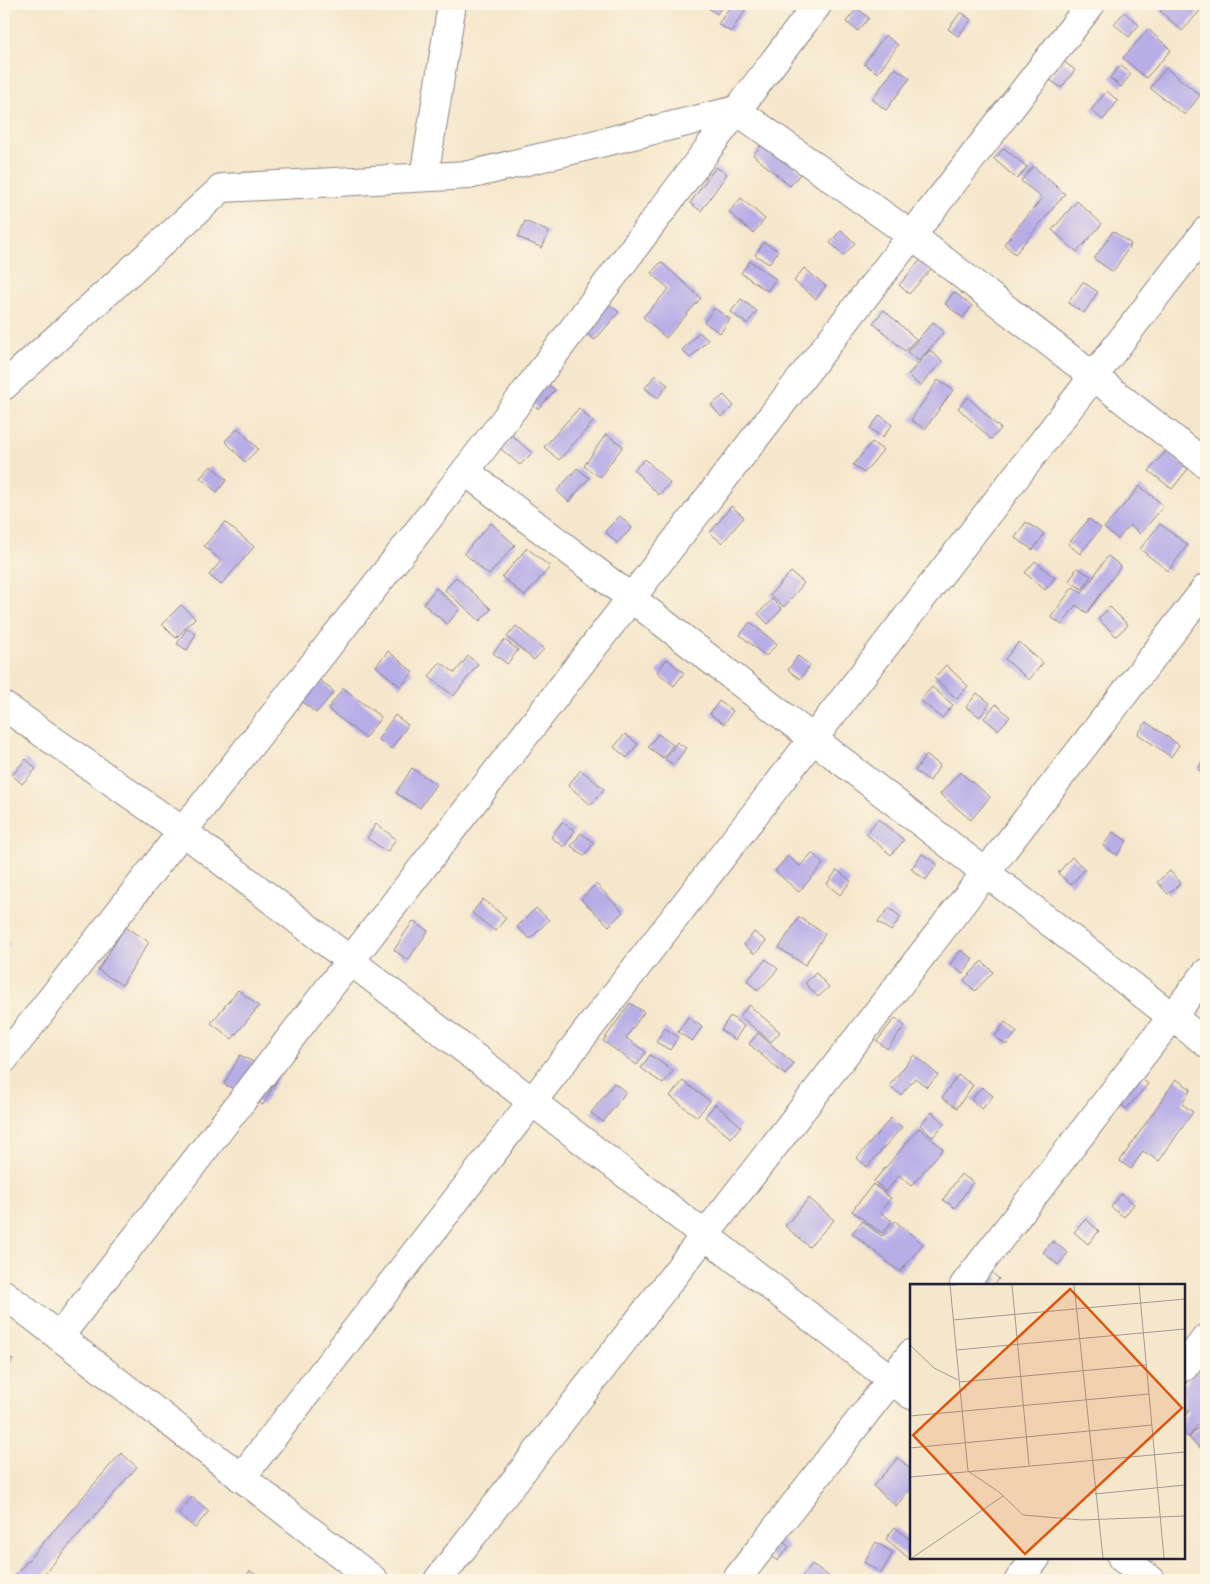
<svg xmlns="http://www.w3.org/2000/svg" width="1210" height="1584" font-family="Vollkorn,serif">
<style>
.building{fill:#b7ade7}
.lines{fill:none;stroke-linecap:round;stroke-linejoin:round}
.street-casing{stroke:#8c8484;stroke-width:30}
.street{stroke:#fff;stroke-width:28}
.inset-road{fill:none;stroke:#a19892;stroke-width:1}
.view{fill:#de560e;fill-opacity:0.15;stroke:#de560e;stroke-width:2.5}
.inset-edge{fill:none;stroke:#22223b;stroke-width:2.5}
</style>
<rect width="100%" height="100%" fill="#fcf5e5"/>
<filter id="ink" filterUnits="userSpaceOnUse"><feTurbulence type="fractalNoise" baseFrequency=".02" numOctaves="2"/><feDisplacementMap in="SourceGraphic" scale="10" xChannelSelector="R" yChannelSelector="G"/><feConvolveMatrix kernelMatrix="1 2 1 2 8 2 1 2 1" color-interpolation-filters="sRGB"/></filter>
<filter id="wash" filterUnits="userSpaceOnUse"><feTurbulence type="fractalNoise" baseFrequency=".0096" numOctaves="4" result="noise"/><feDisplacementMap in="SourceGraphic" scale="20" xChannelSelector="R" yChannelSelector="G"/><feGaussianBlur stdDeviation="1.12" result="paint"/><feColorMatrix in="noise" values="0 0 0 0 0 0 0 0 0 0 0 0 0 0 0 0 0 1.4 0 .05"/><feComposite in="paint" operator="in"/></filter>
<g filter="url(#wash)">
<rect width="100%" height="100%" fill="#f5e7cc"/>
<g id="blocks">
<g class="building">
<polygon points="702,4 724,4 717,14"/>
<polygon points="732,4 749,4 731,32 718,24"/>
<polygon points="1167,4 1206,4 1182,31 1160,11"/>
<polygon points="857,8 869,18 858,31 846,22"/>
<polygon points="961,12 971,20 958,36 948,29"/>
<polygon points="1124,12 1139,25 1129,37 1114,24"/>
<polygon points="1148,29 1171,50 1146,78 1123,58"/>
<polygon points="885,35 898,45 878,73 864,64"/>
<polygon points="1063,61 1075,70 1061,88 1049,79"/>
<polygon points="1120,65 1131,74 1121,87 1110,78"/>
<polygon points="895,68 910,78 886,110 872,99"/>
<polygon points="1166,68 1200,95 1185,115 1150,88"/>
<polygon points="1107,91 1118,101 1103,120 1091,110"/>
<polygon points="765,141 802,172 790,186 753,155"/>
<polygon points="1004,148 1027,167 1017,179 994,159"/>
<polygon points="1033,166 1065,194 1015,254 1004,244 1042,198 1021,181"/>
<polygon points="716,167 727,174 701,211 690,203"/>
<polygon points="741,198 765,219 753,233 729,212"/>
<polygon points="1077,201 1102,224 1077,252 1052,230"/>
<polygon points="525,221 549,232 542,248 518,237"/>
<polygon points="841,230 855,243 844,255 830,243"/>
<polygon points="1113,231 1131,244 1113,272 1094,259"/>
<polygon points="764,242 778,251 769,264 755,255"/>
<polygon points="929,250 939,260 909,294 899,285"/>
<polygon points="750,261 776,279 767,291 741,273"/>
<polygon points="661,262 701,298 666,338 643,317 669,289 651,273"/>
<polygon points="804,268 826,286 816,299 794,281"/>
<polygon points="1083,282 1098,292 1084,313 1068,303"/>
<polygon points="954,292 972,306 963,318 945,304"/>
<polygon points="741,299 757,311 747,324 731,312"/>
<polygon points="606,302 619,312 595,340 582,330"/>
<polygon points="714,308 730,319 720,333 704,322"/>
<polygon points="884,310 916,339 905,351 873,323"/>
<polygon points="933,322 944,332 919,361 907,352"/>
<polygon points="699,332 708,340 690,358 682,350"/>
<polygon points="930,350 942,361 920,386 908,375"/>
<polygon points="655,375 668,385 658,398 645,388"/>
<polygon points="938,380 953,390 925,429 911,420"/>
<polygon points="545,382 555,390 538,409 529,400"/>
<polygon points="724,395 734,406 721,417 711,405"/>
<polygon points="968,397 1001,429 991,439 958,408"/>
<polygon points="579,408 593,422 559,460 544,447"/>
<polygon points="880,415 892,425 882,438 870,428"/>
<polygon points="238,428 258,449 245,462 225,441"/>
<polygon points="507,431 532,453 520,465 495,444"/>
<polygon points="606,434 623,446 600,477 584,466"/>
<polygon points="872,442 883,450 864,473 853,465"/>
<polygon points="1166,451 1188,469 1172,489 1149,471"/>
<polygon points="645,459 670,483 659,495 634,470"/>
<polygon points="211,466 227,480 217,492 200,478"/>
<polygon points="577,468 589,478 569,502 557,491"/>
<polygon points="1140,486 1164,506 1140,534 1130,525 1118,539 1104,528"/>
<polygon points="731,506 744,517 722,543 710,533"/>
<polygon points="620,516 632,528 617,543 605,531"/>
<polygon points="1089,519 1101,528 1080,554 1068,544"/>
<polygon points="225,522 254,547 221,585 209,575 221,561 204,546"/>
<polygon points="1026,522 1044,534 1033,550 1015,538"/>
<polygon points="491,523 515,545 489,575 464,553"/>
<polygon points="1160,524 1188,545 1168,571 1140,549"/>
<polygon points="527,548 550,567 525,596 502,577"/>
<polygon points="1108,556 1121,566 1087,613 1076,605 1062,625 1051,617 1073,587 1082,593"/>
<polygon points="1035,561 1055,578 1045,590 1025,573"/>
<polygon points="1077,568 1091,576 1083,589 1069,581"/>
<polygon points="791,572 804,583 784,607 770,595"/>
<polygon points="456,577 491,609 480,621 445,590"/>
<polygon points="436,588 460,609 447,624 423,604"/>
<polygon points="772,599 782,609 768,624 758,614"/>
<polygon points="181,605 195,618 176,638 162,624"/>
<polygon points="1110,607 1128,625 1116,636 1098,619"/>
<polygon points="750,622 777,644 766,656 740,635"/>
<polygon points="516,626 544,649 534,660 507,637"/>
<polygon points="187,628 196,634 187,650 177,644"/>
<polygon points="504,640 518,650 507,664 493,653"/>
<polygon points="1019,642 1043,663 1029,680 1005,659"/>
<polygon points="388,651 413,672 401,687 376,666"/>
<polygon points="468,656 478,664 454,696 429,677 440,662 455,673"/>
<polygon points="798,656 810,665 800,679 788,670"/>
<polygon points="667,659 684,673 674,686 657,672"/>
<polygon points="946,665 968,686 957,699 934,678"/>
<polygon points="305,667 334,692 316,713 287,689"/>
<polygon points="932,687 953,705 942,718 920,700"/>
<polygon points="343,688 381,717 365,738 328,709"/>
<polygon points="977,693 990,703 980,717 966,707"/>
<polygon points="719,701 733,711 724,724 710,714"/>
<polygon points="996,704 1010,717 998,730 984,718"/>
<polygon points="395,715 408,725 391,749 378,739"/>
<polygon points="1146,722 1179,745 1171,757 1138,734"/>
<polygon points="625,734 638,744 627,758 614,747"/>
<polygon points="658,734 673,745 663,758 648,747"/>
<polygon points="677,742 686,748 674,765 665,759"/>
<polygon points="926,755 940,765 930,781 915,771"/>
<polygon points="1206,755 1206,774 1198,769"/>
<polygon points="26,759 36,769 22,784 12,775"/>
<polygon points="412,768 436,784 420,808 396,793"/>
<polygon points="581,770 604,789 591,805 568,785"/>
<polygon points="960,772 990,797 971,820 940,794"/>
<polygon points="878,819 904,840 891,855 866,834"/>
<polygon points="562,822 575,831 564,847 551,837"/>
<polygon points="376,824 396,839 387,852 367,838"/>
<polygon points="1113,832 1127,841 1117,855 1103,846"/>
<polygon points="581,833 594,843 584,856 571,846"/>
<polygon points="812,853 823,864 799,892 775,871 788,856 800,866"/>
<polygon points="922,854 937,864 926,880 911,869"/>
<polygon points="1072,857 1085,869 1071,885 1058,873"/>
<polygon points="837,870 851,881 840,895 827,884"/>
<polygon points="1170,871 1181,883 1168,894 1157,882"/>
<polygon points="596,884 623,912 609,926 581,899"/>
<polygon points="483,899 506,918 495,931 472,913"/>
<polygon points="536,908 549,920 530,939 517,927"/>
<polygon points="889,908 901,917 891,931 878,922"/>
<polygon points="799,917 825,934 805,965 779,948"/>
<polygon points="413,921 428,931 408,960 394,950"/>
<polygon points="125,927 149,942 122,985 98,970"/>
<polygon points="754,932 766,941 755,954 744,945"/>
<polygon points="4,939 10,944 4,951"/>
<polygon points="961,950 973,959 963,974 950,964"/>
<polygon points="766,959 778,969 758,991 747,981"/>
<polygon points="982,961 993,972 975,991 964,980"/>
<polygon points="816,973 829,987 818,997 805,983"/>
<polygon points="1206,989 1206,1009 1196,1000"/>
<polygon points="238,990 259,1006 232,1039 211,1023"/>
<polygon points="630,1003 644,1012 626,1038 646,1052 637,1065 603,1041"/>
<polygon points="749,1005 780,1032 771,1042 740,1016"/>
<polygon points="730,1016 744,1026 735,1040 721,1030"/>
<polygon points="688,1017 702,1027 692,1041 678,1032"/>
<polygon points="895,1018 905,1026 887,1049 877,1041"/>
<polygon points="1005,1022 1017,1032 1006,1045 995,1036"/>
<polygon points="665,1028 678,1037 670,1050 656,1042"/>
<polygon points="758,1033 794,1064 785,1075 749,1044"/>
<polygon points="240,1055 279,1076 263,1105 224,1084"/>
<polygon points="650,1055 673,1071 663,1084 641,1068"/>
<polygon points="914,1055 938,1075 927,1087 915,1078 901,1095 889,1086"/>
<polygon points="958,1075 973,1085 957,1108 942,1098"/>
<polygon points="1137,1075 1148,1084 1126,1109 1116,1100"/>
<polygon points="1176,1079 1191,1089 1182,1104 1193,1112 1159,1161 1143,1151 1131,1169 1120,1161"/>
<polygon points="683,1081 710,1101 697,1117 670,1096"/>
<polygon points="614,1083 626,1092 603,1122 591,1113"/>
<polygon points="982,1087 993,1096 982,1109 971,1100"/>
<polygon points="715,1104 741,1126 731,1138 705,1117"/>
<polygon points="932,1112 944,1124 933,1137 920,1125"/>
<polygon points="891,1118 902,1127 867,1167 857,1158"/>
<polygon points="919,1128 943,1149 911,1186 899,1175 886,1192 874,1181"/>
<polygon points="961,1174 973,1182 955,1208 943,1200"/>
<polygon points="873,1184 891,1198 880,1212 892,1221 882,1233 852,1211"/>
<polygon points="1121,1194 1134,1204 1124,1217 1111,1207"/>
<polygon points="809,1198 834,1220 809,1247 785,1226"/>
<polygon points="1086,1219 1099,1231 1088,1244 1074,1232"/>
<polygon points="863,1221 882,1236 895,1221 923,1244 900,1272 852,1233"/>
<polygon points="1053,1241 1068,1253 1058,1265 1043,1252"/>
<polygon points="986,1267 999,1279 994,1285 970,1285"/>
<polygon points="4,1352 13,1360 4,1371"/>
<polygon points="1204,1357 1206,1359 1206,1413 1189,1437 1184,1434 1184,1418 1189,1411 1184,1408 1184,1386"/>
<polygon points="1206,1419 1206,1453 1189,1438"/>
<polygon points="121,1453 137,1467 39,1580 11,1580"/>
<polygon points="898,1458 911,1469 911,1488 896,1506 873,1486"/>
<polygon points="192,1497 209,1511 195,1528 178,1514"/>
<polygon points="895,1527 911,1541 911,1558 914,1558 911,1560 886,1539"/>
<polygon points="778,1537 789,1547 777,1561 766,1551"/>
<polygon points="876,1542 893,1553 881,1573 864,1562"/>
<polygon points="812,1564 834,1580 800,1580"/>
<polygon points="250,1571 263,1580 243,1580"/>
</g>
</g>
</g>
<g filter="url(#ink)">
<use href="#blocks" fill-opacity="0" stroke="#8c8484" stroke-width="1"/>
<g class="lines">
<defs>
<g id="street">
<polyline points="424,177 452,4"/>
<polyline points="4,386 222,188 469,175 736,110 911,235 1206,464"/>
<polyline points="465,471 631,598 1206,1043"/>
<polyline points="4,706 184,832 911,1395"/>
<path d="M 4,1059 C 158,865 311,670 463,474 C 583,319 698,159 818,4"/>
<polyline points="964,1285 1206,973"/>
<polyline points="4,1294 374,1580"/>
<polyline points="59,1337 1091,4"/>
<polyline points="1184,1367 1206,1338"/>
<polyline points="241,1478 1206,231"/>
<polyline points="1122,1558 1151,1580"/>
<polyline points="438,1580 1206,588"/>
<polyline points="736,1580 911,1354"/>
<polyline points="1019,1580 1036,1558"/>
</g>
</defs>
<use href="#street" class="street-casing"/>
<use href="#street" class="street"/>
</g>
</g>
<g transform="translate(910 1284)">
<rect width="275" height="275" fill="#f5e7cc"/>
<path class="inset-road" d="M 0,1 L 46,1M 40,1 L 58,187 L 89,208 L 113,231 L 172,236 L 275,232M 102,1 L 119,181M 164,1 L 193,274M 229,1 L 254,274M 43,36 L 275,15M 0,61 L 24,84 L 48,96M 46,66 L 275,45M 49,98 L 236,81M 0,132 L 239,110M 0,164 L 242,141M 0,193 L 275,168M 185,210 L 275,201M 2,274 L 93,212"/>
<path class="view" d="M 160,5 L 272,124 L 115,270 L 3,151 Z"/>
<rect width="275" height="275" class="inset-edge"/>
</g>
<rect width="1210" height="1584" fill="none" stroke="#fcf5e5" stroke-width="20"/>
</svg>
